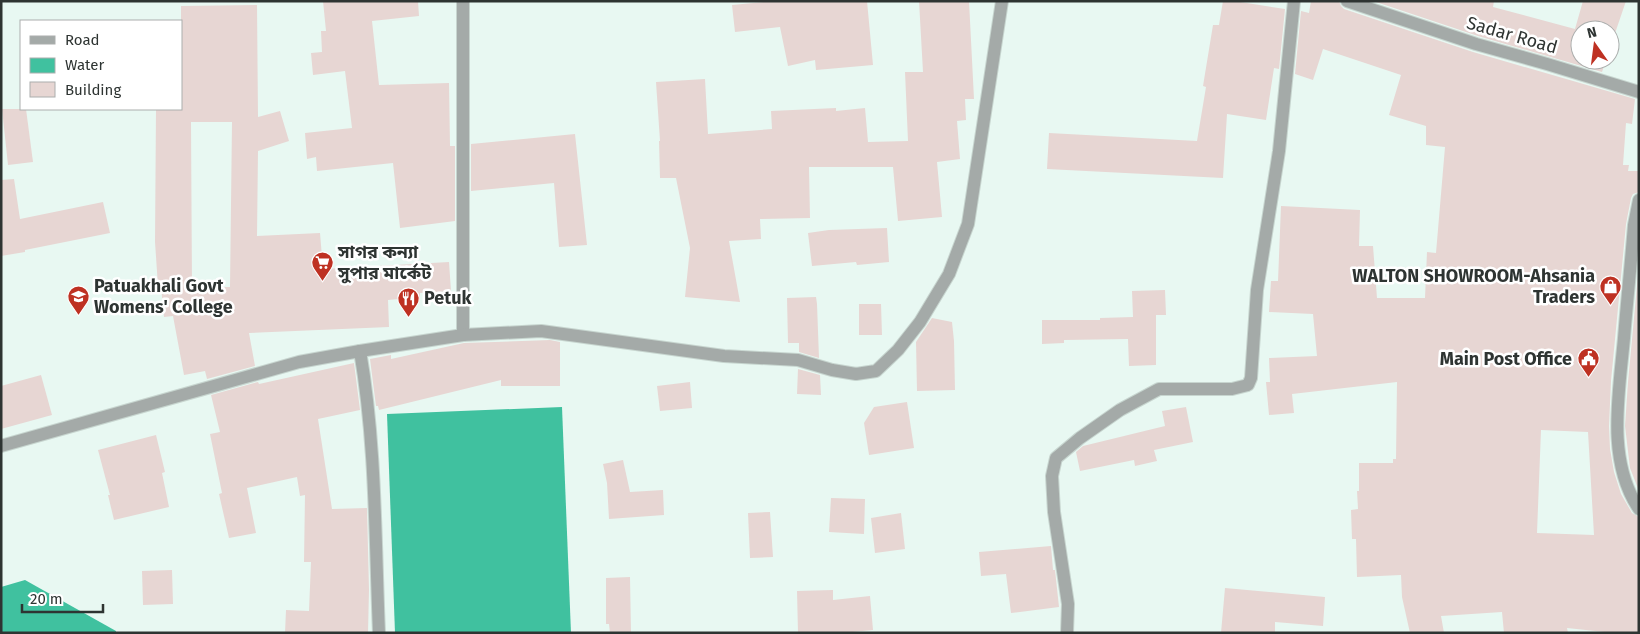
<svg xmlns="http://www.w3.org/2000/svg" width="1640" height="634" font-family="'Fira Sans','Noto Sans Bengali',sans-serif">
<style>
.water{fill:#40c19f}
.building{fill:#e7d6d3;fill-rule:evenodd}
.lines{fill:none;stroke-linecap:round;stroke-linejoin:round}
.minor-casing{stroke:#c7d5cf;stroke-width:14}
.tertiary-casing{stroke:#c7d5cf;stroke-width:14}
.minor{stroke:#a4aaa8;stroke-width:12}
.tertiary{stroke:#a4aaa8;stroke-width:12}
.labels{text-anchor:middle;stroke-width:5;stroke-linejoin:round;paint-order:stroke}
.street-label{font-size:18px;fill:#2e3432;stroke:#fff}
.poi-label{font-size:18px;font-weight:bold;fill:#2e3432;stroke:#fff;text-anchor:start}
</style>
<rect width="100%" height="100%" fill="#e8f8f2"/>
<g class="water">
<polygon points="562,407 571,633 395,633 387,414"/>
<polygon points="25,580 116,631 116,633 1,633 1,587"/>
</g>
<g class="building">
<polygon points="323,1 418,1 419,16 372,21 379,85 449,83 450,146 455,146 455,221 400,228 393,163 317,171 316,157 307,159 305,133 352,128 345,71 313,75 311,53 322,52 321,31 326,31"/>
<polygon points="773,1 867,1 873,65 816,70 815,60 788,66 780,27 735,32 732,5"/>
<polygon points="919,1 969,1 974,99 965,99 966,120 957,121 960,159 937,162 942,217 898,221 893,167 809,167 810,218 760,219 761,239 729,241 740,302 685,297 690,248 676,178 660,178 659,141 660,141 656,82 705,79 708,134 772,129 771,111 836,108 836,111 865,108 868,142 908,141 905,72 923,72"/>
<polygon points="1223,1 1234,1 1285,9 1279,69 1274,68 1266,120 1227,114 1223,178 1047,169 1049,133 1197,141 1206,87 1203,86 1213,25 1219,25"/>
<path d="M 1311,1 L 1339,1 L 1341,6 L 1344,9 L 1473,52 L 1635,99 L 1632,124 L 1626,123 L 1623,165 L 1629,165 L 1628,171 L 1639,171 L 1639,192 L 1633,194 L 1631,198 L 1626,224 L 1611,381 L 1609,426 L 1610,449 L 1614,472 L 1621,494 L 1632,513 L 1639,517 L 1638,633 L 1614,633 L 1567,628 L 1568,633 L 1504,633 L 1502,612 L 1441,616 L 1444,633 L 1410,633 L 1402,597 L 1401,575 L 1357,577 L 1356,539 L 1352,539 L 1351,510 L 1358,509 L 1357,491 L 1359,491 L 1359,463 L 1393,463 L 1393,459 L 1396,459 L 1397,382 L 1292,394 L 1294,413 L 1269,415 L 1266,382 L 1270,382 L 1269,358 L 1317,356 L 1313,314 L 1269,312 L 1271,281 L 1278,281 L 1281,206 L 1360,210 L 1359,246 L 1373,246 L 1377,298 L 1425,298 L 1427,252 L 1436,253 L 1445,147 L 1426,145 L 1426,126 L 1389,115 L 1401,75 L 1323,49 L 1313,80 L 1295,74 L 1301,11 L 1309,13 ZM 1541,430 L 1588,432 L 1594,535 L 1537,533 Z"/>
<polygon points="1373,1 1494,1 1493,7 1575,29 1583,1 1626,1 1610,48 1610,30 1580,30 1580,60 1606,60 1602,72 1478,36"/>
<path d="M 257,5 L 258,117 L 280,111 L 289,141 L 258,151 L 257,236 L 320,233 L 323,269 L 449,262 L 451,291 L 420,293 L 420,297 L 388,300 L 389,327 L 249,333 L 255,366 L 207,379 L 205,371 L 184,375 L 173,316 L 164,317 L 161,286 L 158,286 L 155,242 L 156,109 L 181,109 L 181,6 ZM 191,122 L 232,122 L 230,287 L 192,287 Z"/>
<polygon points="2,109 26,109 33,162 8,165"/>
<polygon points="575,134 587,245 559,247 554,183 471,191 471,144"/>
<polygon points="14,179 20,219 103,202 110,233 25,250 25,252 1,256 1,180"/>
<polygon points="887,228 889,262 857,265 856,262 812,266 808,233 829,230"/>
<polygon points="1639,265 1639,491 1630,468 1625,426 1628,382"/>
<polygon points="1165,290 1166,315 1156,315 1156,365 1129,366 1128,339 1064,340 1064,343 1042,344 1042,320 1100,320 1100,318 1133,317 1132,291"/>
<polygon points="816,297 817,304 819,358 799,352 799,343 788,343 787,298"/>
<polygon points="859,304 881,304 882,335 859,335"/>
<polygon points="932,318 952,322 954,341 955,390 917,391 916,342"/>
<polygon points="550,340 560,342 560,386 501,386 501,380 379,410 378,406 376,406 370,359 391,355 391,359 464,343"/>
<polygon points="354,363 360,410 318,419 332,509 367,508 369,590 368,633 285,633 286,610 309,611 311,562 304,562 305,495 300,496 297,477 247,488 256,533 229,538 219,494 222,493 210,434 220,432 211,395 258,382 259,384"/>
<polygon points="798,369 820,375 821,395 797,394"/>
<polygon points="41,375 52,415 1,429 1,386"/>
<polygon points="690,382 692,408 660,411 657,386"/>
<polygon points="907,402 914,448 869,455 864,423 874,407"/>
<polygon points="1186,407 1193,442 1154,450 1157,461 1135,466 1134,460 1080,471 1076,452 1083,446 1165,426 1162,411"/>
<polygon points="156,435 165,472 162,473 169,507 114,520 108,495 110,495 98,450"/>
<polygon points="623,460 630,492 663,490 664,515 609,519 607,483 603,464"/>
<polygon points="831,498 865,499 864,534 829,532"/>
<polygon points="770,512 773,557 750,558 748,513"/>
<polygon points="901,513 905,549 875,553 871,518"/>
<polygon points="1051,546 1053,570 1055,570 1059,607 1011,613 1006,574 981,576 979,552"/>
<polygon points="172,570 173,604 143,605 142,571"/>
<polygon points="630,577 631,633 610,633 609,624 606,624 606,578"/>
<polygon points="1225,588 1325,597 1323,626 1275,622 1275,633 1221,633"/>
<polygon points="833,590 833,600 870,596 873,630 842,633 798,633 797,591"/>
</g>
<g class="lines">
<defs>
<g id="minor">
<polyline points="463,1 463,335"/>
<path d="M 360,351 C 376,443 375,539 379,633"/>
<polyline points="1067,633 1068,604 1054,512 1052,476 1056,458 1080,438 1120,410 1159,389 1232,389 1248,385 1251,378 1257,290 1279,151 1294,1"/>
</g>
<g id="tertiary">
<polyline points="1347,1 1476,44 1547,64 1639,92"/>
<path d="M 1639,200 L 1634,225 C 1631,263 1627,301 1624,338 C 1619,394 1606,460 1639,509"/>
<polyline points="1,446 299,362 360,351 463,335 541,331 724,356 798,360 832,370 856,374 876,371 898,350 920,322 949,274 968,224 1002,1"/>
</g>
</defs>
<use href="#minor" class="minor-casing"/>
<use href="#tertiary" class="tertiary-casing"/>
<use href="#minor" class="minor"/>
<use href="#tertiary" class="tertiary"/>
</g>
<defs>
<symbol id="supermarket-pin" viewBox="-11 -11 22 30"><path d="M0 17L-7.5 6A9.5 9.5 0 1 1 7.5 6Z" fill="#be3122" stroke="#fff"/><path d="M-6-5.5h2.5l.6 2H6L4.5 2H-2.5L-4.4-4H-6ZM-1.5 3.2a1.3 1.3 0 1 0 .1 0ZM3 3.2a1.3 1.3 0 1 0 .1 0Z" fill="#fff"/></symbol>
<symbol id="shop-pin" viewBox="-11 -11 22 30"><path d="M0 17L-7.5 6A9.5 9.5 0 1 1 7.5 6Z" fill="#be3122" stroke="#fff"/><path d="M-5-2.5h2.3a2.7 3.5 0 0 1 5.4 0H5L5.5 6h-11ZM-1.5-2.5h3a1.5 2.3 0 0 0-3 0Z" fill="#fff"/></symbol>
<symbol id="university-pin" viewBox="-11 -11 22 30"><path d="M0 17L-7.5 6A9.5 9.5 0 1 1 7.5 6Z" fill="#be3122" stroke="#fff"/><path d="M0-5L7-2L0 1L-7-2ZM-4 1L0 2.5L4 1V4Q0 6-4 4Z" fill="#fff"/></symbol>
<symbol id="restaurant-pin" viewBox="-11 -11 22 30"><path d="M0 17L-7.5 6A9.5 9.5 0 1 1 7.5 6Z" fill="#be3122" stroke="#fff"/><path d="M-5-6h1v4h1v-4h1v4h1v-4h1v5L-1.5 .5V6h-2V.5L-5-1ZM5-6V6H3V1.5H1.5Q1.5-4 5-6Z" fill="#fff"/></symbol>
<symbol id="civic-pin" viewBox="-11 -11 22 30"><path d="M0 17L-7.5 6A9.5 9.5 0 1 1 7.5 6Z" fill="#be3122" stroke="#fff"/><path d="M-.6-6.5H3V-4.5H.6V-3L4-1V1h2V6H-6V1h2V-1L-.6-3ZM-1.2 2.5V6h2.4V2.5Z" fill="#fff"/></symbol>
</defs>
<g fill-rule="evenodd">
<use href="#supermarket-pin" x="310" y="250" width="25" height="34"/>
<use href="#shop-pin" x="1598" y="274" width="25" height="34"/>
<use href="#university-pin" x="66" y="284" width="25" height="34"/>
<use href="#restaurant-pin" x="396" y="286" width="25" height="34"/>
<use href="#civic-pin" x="1576" y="346" width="25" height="34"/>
</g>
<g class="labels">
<g class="street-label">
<text transform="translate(1512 35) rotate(16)" y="6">Sadar Road</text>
</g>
<g class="poi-label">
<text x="338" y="258">সাগর কন্যা<tspan x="338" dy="21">সুপার মার্কেট</tspan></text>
<text x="1595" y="282" text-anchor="end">WALTON SHOWROOM-Ahsania<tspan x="1595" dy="21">Traders</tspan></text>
<text x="94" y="292">Patuakhali Govt<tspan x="94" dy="21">Womens' College</tspan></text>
<text x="424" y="304">Petuk</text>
<text x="1572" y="365" text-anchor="end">Main Post Office</text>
</g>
</g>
<rect width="1640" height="634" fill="none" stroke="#2e3432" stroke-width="5"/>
<rect x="20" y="20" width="162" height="90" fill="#ffffff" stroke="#abaead"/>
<rect x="30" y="36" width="25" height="8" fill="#a4aaa8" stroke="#abaead"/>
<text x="65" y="45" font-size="15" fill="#2e3432">Road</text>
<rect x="30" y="58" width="25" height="15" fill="#40c19f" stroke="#abaead"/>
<text x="65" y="70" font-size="15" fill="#2e3432">Water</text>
<rect x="30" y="82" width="25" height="15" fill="#e7d6d3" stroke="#abaead"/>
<text x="65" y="95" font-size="15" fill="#2e3432">Building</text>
<g transform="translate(1595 45) rotate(346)"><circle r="24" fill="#ffffff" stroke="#abaead"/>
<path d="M0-4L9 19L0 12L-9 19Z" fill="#be3122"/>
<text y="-8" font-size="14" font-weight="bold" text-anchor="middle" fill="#2e3432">N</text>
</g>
<path d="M22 604v8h81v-8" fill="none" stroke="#2e3432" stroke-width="2.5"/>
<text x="30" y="604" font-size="15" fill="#2e3432" stroke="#ffffff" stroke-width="4" paint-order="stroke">20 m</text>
</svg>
